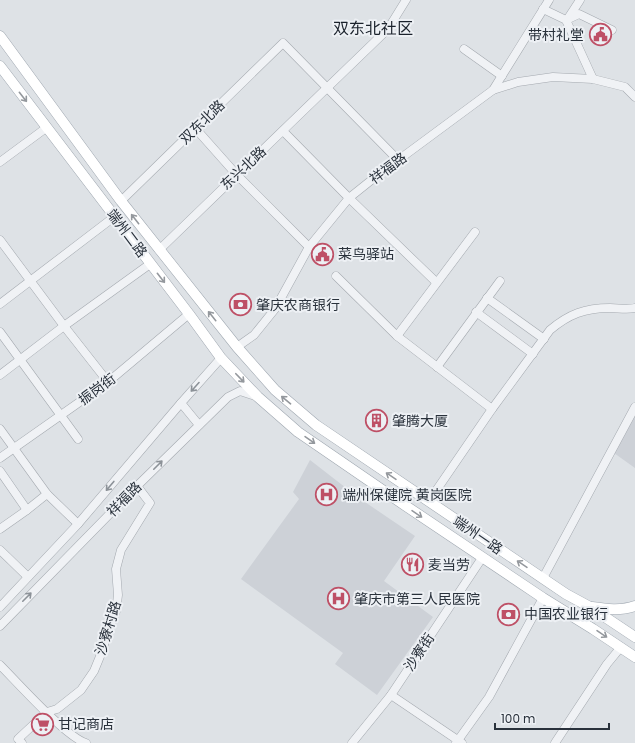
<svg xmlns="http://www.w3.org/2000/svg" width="635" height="743" font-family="Poppins,'Noto Sans SC',sans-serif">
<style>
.built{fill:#cdd1d7}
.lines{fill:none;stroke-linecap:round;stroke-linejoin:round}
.minor-casing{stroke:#a4a9af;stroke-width:9}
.major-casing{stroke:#9fa7b0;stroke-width:11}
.minor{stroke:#f0f2f5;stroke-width:8}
.major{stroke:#fff;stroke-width:10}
.oneway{stroke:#94989d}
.oneway2{stroke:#8c9298}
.labels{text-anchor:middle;stroke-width:4;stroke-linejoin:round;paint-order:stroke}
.poi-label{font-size:14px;fill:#29313b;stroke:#edf0f4;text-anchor:start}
.street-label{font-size:14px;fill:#29313b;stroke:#edf0f4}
.quarter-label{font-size:16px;fill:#1b222c;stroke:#edf0f4}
</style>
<rect width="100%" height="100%" fill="#dee2e6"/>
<g class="built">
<polygon points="635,415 635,468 614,453"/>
<polygon points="310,460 359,498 415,536 384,581 433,617 377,695 335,664 343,653 241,579 299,499 293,492"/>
</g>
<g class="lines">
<defs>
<g id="minor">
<polyline points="543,9 566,20 593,79"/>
<polyline points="566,20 579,14 612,30"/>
<polyline points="567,20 580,0"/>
<polyline points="464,49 502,76"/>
<polyline points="493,90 518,82 553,77 593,79 625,87 635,97"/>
<polyline points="196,129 236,174 309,247"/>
<polyline points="283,131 349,198 436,282"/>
<polyline points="0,162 46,128"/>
<polyline points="121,201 283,43 399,161"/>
<polyline points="0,240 64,326 108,382"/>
<polyline points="159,250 388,29 406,0"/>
<polyline points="336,276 397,336 492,409"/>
<polyline points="487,298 544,339"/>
<polyline points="0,304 114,217"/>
<polyline points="476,312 533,354"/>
<polyline points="0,332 78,439"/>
<polyline points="397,336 475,232"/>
<polyline points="237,347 254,335 275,309 309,247 349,198 374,178 493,90 549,0"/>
<polyline points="437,367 500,281"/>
<polyline points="0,375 64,326 150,264"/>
<polyline points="181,403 199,425"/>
<polyline points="0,429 47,494 78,524"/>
<polyline points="0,458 108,382 189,314"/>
<polyline points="0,471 27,510"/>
<path d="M 429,501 L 492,409 L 550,330 C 569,314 585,308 610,308 C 618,308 627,310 635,308"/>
<polyline points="0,529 27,510 47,494"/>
<polyline points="0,550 28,577"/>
<polyline points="543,578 635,407"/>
<polyline points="0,607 78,524 181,403 221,358"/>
<polyline points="0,626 137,486 228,397 240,391 258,397"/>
<path d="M 0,665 C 17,682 67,738 86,743"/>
<polyline points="391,695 462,743"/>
<polyline points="22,743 18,739 47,712 57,709 81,690 94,671 101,654 109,629 116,611 118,595 116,569 121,550 150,503 137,486"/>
<polyline points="352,743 391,695 482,558"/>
<polyline points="456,743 489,697 543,598"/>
<polyline points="555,743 607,664 621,647"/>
</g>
<g id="major">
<polyline points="0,36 121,201 237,347 275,390 316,425 566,594 590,607 635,637"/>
<polyline points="0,66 189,314 221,358 258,397 298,432 400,502 543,598 593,629 635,657"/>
<path d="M 592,607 C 606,609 621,611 635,606"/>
</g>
</defs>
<use href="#minor" class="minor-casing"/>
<use href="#major" class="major-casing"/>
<use href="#minor" class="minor"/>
<use href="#major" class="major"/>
</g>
<defs><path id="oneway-shaft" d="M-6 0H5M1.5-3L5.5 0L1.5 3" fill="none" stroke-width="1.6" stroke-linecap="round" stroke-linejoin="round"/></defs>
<g class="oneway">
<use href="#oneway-shaft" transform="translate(23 97) rotate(52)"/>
<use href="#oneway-shaft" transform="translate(135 219) rotate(-128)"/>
<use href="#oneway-shaft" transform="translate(161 278) rotate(52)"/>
<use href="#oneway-shaft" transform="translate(212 316) rotate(-129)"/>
<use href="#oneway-shaft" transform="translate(240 378) rotate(46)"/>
<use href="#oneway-shaft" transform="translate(286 400) rotate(-140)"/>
<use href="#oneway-shaft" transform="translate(310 440) rotate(35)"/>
<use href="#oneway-shaft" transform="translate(391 476) rotate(-146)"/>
<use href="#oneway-shaft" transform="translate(417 514) rotate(34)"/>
<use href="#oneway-shaft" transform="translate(522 564) rotate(-146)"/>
<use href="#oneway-shaft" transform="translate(602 634) rotate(34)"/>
</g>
<g class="oneway2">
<use href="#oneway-shaft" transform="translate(195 387) rotate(132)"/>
<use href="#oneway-shaft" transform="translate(158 465) rotate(-45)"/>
<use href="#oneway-shaft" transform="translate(110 486) rotate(130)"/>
<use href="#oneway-shaft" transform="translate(27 597) rotate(-45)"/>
</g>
<defs>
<symbol id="civic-ring" viewBox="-11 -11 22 22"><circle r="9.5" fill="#edf0f4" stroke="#be5066" stroke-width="1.5"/><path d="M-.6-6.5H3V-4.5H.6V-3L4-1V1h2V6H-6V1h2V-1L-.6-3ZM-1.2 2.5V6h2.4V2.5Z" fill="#be5066"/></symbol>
<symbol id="bank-ring" viewBox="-11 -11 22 22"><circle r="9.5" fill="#edf0f4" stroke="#be5066" stroke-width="1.5"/><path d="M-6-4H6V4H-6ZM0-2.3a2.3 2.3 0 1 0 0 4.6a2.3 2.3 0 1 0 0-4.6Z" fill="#be5066"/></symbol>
<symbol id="building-ring" viewBox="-11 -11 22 22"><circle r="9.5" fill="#edf0f4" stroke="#be5066" stroke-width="1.5"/><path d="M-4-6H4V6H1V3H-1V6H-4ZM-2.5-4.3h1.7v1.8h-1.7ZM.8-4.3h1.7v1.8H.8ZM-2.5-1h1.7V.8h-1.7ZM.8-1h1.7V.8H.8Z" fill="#be5066"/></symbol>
<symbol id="hospital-ring" viewBox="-11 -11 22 22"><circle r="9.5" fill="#edf0f4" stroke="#be5066" stroke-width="1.5"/><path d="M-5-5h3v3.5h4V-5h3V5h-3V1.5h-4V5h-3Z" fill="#be5066"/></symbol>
<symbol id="restaurant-ring" viewBox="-11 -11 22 22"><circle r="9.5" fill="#edf0f4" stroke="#be5066" stroke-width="1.5"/><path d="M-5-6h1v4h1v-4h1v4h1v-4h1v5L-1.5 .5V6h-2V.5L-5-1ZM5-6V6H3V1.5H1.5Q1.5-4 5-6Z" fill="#be5066"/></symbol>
<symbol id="supermarket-ring" viewBox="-11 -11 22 22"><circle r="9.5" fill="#edf0f4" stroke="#be5066" stroke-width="1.5"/><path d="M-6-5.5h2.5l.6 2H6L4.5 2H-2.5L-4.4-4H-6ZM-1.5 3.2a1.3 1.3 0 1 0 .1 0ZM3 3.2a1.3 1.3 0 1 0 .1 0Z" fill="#be5066"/></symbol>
</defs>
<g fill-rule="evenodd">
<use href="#civic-ring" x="588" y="22" width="25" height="25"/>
<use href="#civic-ring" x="310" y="242" width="25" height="25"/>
<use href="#bank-ring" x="228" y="292" width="25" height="25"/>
<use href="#building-ring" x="364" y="408" width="25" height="25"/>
<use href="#hospital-ring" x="314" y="482" width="25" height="25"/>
<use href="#restaurant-ring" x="400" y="552" width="25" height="25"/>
<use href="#hospital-ring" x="326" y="586" width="25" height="25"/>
<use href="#bank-ring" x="496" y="602" width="25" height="25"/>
<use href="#supermarket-ring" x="30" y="712" width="25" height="25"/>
</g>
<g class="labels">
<g class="poi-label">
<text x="584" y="40" text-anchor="end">带村礼堂</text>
<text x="338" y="259">菜鸟驿站</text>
<text x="256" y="310">肇庆农商银行</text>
<text x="392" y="426">肇腾大厦</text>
<text x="342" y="500">端州保健院 黄岗医院</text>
<text x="428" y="570">麦当劳</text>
<text x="354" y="604">肇庆市第三人民医院</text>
<text x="524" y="619">中国农业银行</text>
<text x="58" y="729">甘记商店</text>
</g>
<g class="street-label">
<text transform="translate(202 122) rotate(-44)" y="5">双东北路</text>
<text transform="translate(243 168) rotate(-43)" y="5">东兴北路</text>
<text transform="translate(388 168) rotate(-36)" y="5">祥福路</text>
<text transform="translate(127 233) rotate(53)" y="5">端州二路</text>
<text transform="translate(97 389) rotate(-36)" y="5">振岗街</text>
<text transform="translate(124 499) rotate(-45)" y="5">祥福路</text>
<text transform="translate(478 535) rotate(34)" y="5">端州一路</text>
<text transform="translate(108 628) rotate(-73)" y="5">沙寮村路</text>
<text transform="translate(419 652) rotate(-56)" y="5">沙寮街</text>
</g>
<g class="quarter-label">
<text x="373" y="34">双东北社区</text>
</g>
</g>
<path d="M495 723v6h114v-6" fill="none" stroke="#29313b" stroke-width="2"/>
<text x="501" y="723" font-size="12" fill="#29313b" stroke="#edf0f4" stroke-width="3" paint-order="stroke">100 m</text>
</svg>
